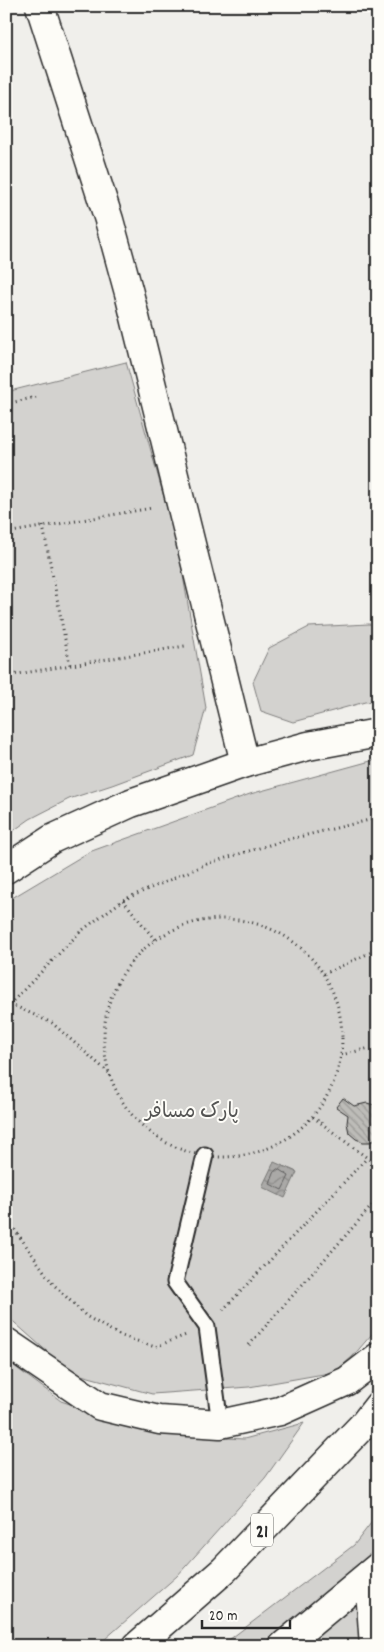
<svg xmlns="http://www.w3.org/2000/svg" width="384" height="1652" font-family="Dekko,'Playpen Sans Arabic',sans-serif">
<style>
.green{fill:#d3d2cf;stroke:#7f7e7d}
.water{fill:url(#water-waves);stroke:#777775}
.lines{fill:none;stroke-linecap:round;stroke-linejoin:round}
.shore{stroke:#5e5d5d;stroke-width:1}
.building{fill:url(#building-back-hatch);stroke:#2b2b2b}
.lane-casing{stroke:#2b2b2b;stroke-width:19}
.street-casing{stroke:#2b2b2b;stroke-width:31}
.highway-casing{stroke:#2b2b2b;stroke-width:31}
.path{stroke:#2b2b2b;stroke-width:3;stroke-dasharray:1 4;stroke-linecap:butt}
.lane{stroke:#fdfcf7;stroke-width:15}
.street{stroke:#fdfcf7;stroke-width:28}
.highway{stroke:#fdfcf7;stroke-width:28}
.labels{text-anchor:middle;stroke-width:4;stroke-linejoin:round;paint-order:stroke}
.shield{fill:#fdfcf7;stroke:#6a6a68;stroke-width:1}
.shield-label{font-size:19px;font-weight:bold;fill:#2b2b2b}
.park-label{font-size:20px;fill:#555554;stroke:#fdfcf7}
</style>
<defs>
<pattern id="water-waves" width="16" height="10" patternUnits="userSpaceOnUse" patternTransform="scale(1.25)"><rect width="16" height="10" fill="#aaa9a7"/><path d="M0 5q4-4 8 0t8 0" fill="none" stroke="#8b8a88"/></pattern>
<pattern id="building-back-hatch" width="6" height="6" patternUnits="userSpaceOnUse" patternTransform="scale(1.25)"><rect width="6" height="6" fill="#bdbcb8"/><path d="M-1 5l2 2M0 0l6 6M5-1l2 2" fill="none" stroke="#9a9996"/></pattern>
</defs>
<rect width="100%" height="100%" fill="#f0efeb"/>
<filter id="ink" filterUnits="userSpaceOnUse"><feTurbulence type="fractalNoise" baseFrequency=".02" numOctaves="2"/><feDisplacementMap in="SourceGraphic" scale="10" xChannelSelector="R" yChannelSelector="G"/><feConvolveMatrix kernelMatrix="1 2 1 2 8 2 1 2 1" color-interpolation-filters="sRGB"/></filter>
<g filter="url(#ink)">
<g class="green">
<polygon points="126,362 178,547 206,708 193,755 112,785 69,799 30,819 6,836 6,392"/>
<polygon points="369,624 378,626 378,701 365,702 293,722 261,711 253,682 269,648 309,627"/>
<polygon points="378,759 378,1327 353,1356 335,1372 249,1387 152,1394 70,1372 6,1315 6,905 12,898 89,852 250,794"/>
<polygon points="6,1360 61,1401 158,1434 244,1439 304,1423 265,1478 177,1576 97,1646 6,1646"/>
<polygon points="378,1514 378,1646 221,1646 354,1545"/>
</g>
<polygon class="water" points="274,1162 297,1172 285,1198 262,1187"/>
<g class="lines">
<polygon class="shore" points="278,1169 289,1176 282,1190 270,1184 275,1171"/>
</g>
<polygon class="building" points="343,1098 354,1106 367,1103 378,1106 378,1139 370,1142 363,1142 356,1139 349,1133 347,1123 348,1115 336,1107"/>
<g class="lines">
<defs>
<polyline id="lane" points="205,1155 175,1282 207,1327 220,1424"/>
<g id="street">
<polyline points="40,6 109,220 129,293 245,763"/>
<polyline points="369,1575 374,1646"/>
</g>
<g id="highway">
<polyline points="6,869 52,839 131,803 245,763 308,746 378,733"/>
<polyline points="6,1342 100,1406 159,1420 220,1424 280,1411 347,1381 378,1357"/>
<polyline points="137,1646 224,1570 364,1424 378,1406"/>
<polyline points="283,1646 378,1567"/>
</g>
</defs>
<use href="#lane" class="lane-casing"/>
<use href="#street" class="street-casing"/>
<use href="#highway" class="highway-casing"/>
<g class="path">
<polyline points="6,404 36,397"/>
<polyline points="43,526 70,665"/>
<polyline points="6,533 152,508"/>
<polyline points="6,676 185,646 184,643"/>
<polyline points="123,900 155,940"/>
<circle cx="223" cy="1038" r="119"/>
<polyline points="324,974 378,949"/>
<polyline points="6,1002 52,1023 109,1073"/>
<polyline points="6,1019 10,1004 81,931 123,900 209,863 286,840 378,818"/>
<polyline points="341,1055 370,1048"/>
<polyline points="313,1117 378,1166"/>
<polyline points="6,1217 53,1284 86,1316 119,1335 155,1347 186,1335"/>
<polyline points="223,1310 367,1158"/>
<polyline points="249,1345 378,1199"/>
</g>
<use href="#lane" class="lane"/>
<use href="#street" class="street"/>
<use href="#highway" class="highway"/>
</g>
</g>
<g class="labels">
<rect class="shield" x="251" y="1513.5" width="22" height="33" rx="4"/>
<g class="shield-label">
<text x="262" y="1537">21</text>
</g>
<g class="park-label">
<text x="192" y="1117">پارک مسافر</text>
</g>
</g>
<rect width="384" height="1652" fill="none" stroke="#fdfcf7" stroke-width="25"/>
<rect x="12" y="12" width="359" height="1627" fill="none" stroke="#2b2b2b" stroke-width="2" filter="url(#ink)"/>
<path d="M202 1620v8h88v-8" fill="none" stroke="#2b2b2b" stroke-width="2.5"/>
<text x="209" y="1620" font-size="15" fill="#2b2b2b" stroke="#fdfcf7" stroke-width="4" paint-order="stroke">20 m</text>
</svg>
